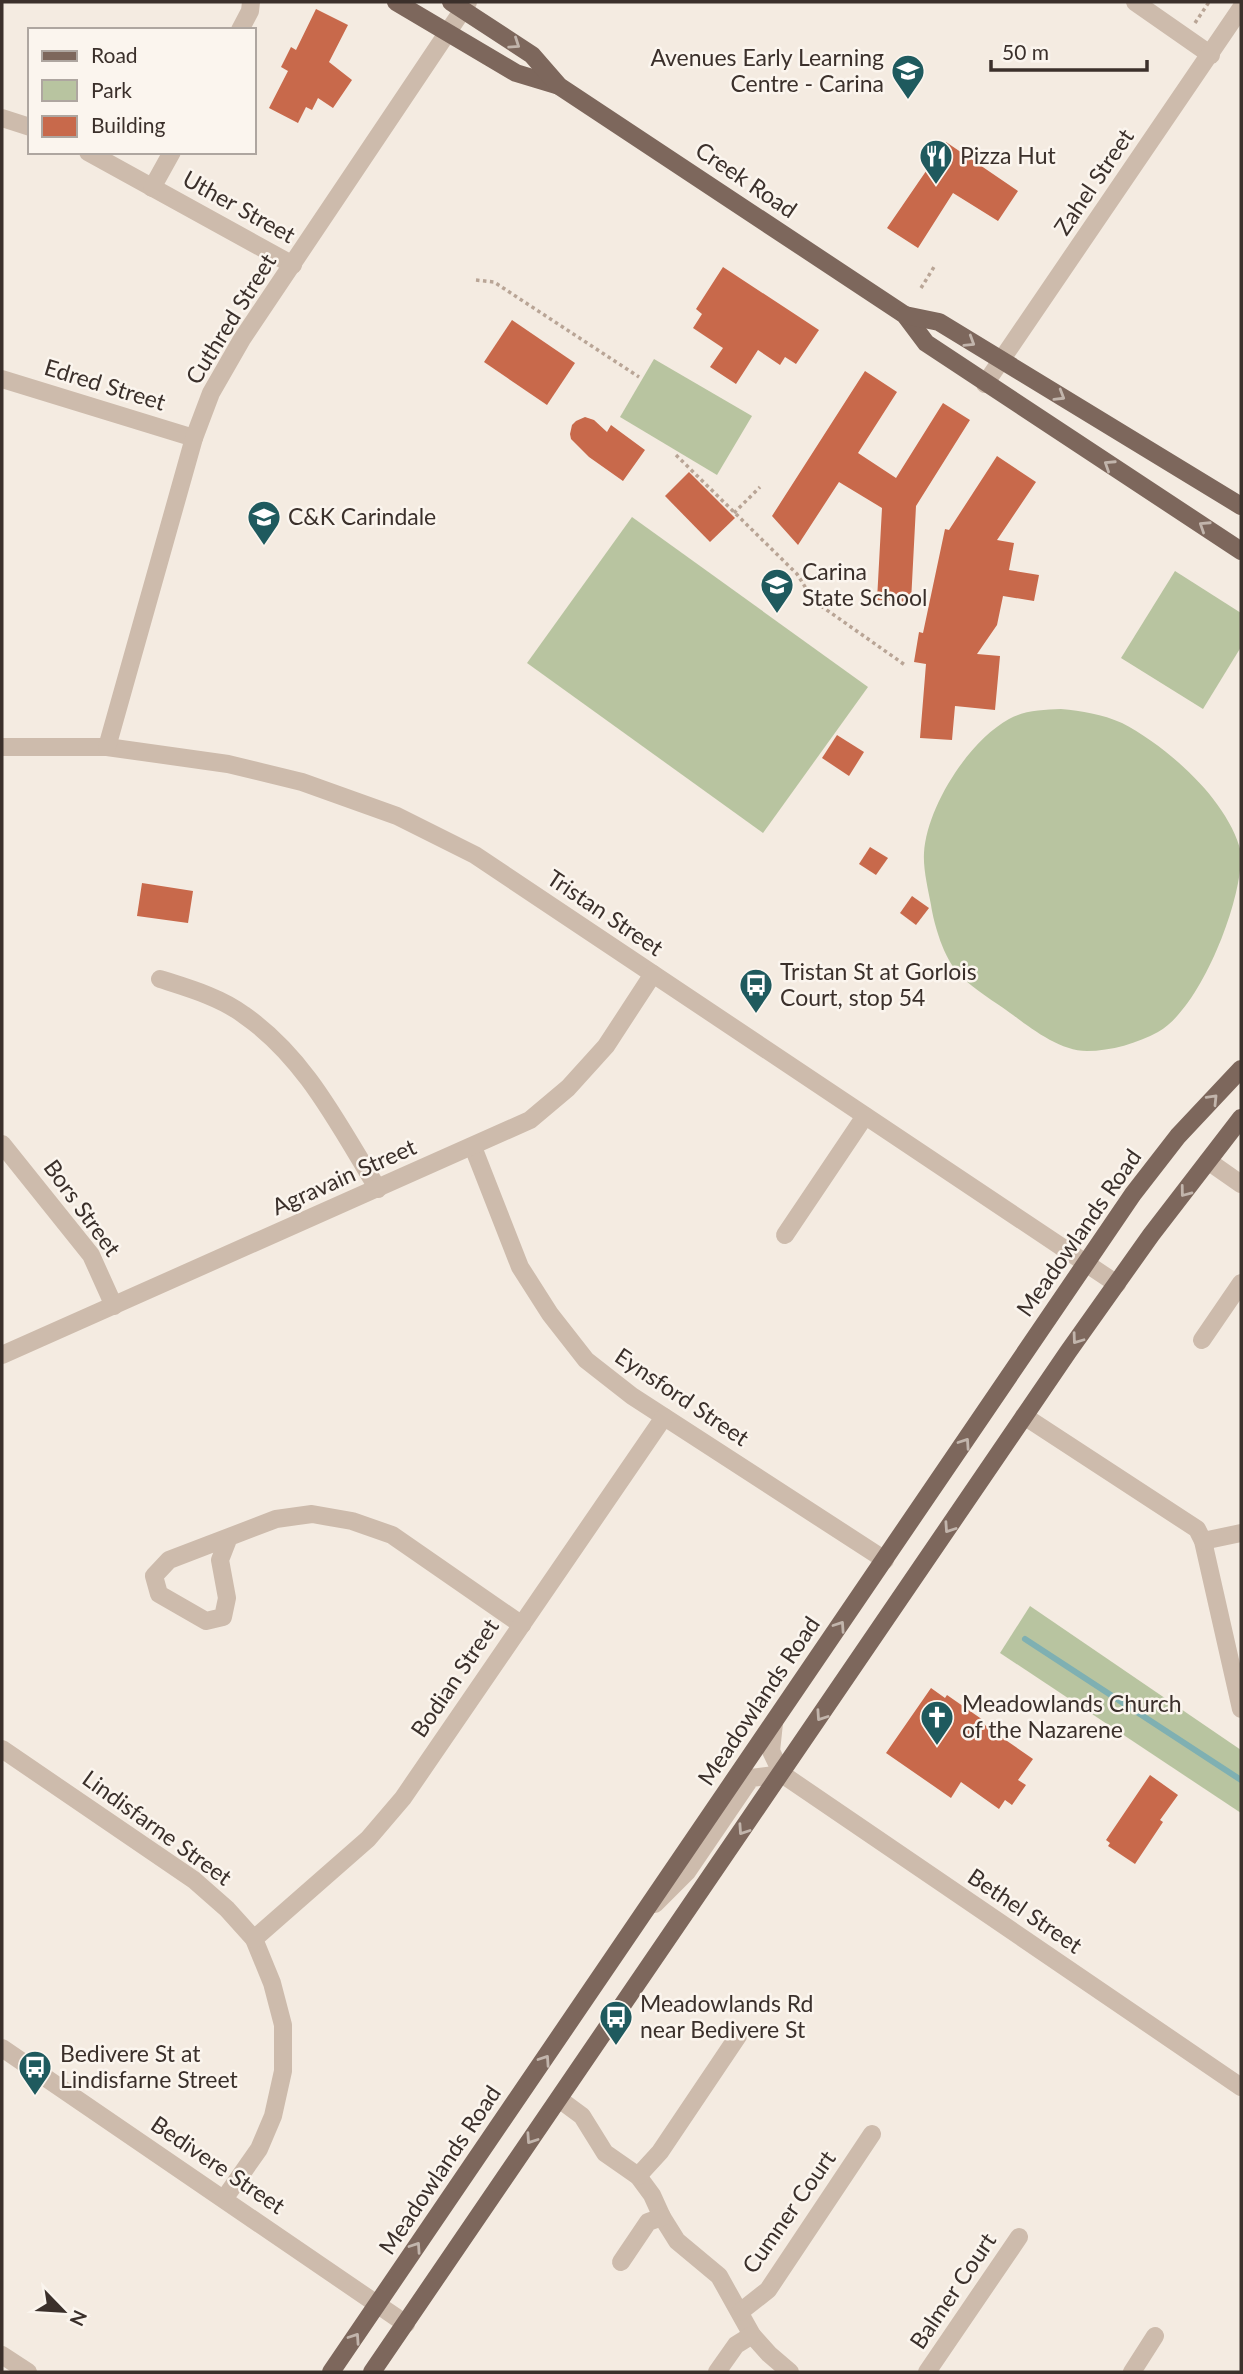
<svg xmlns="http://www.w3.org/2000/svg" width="1243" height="2374" font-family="Lato,sans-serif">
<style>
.green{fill:#b8c4a0}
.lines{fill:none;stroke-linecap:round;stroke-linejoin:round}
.stream{stroke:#7fb0b2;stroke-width:6}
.building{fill:#c8694b}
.path{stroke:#b9a596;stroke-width:3.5;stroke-dasharray:3.5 3.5;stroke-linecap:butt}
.minor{stroke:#cdbbac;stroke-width:18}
.major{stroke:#7d675c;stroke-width:18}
.oneway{stroke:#c2b5ac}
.labels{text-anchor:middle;stroke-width:5;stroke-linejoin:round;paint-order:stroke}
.poi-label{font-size:23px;fill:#3b302b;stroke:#fbf5ee;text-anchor:start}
.street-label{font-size:23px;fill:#3b302b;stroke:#fbf5ee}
</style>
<rect width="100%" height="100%" fill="#f4ebe1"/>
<g class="green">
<polygon points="654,359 752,416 717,475 620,417"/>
<polygon points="632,517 868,687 763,833 527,663"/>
<polygon points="1175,571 1241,613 1241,647 1203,709 1121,658"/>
<path d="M 1061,709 C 1082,711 1102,714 1122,723 C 1168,747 1228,800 1241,852 C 1243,900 1201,1008 1158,1032 C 1138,1043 1111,1051 1087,1051 C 1061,1051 1033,1030 1013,1015 C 997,1003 970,987 958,973 C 944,958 934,925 931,905 C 928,889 923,869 924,853 C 927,806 969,741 1009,719 C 1025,710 1043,710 1061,709 Z"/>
<polygon points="1030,1606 1241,1750 1241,1813 1000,1653"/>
</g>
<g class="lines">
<polyline class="stream" points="1025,1639 1241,1780"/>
</g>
<g class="building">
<polygon points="316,9 348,25 329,62 352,80 333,108 318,98 312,110 306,107 298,123 269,108 288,71 281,67 291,47 296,50"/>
<polygon points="946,142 1018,191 998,221 953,193 918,248 887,228"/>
<polygon points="723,267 819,330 796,364 785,357 780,365 758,350 736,384 710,367 723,348 693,328 702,314 696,309"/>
<polygon points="512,320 575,363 547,405 484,362"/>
<polygon points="865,371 897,392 858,453 896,478 943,403 970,420 916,506 911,602 877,600 882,508 839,482 798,545 772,516"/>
<polygon points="585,417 594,420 607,432 611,425 645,450 623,481 589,457 571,439 570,434 572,425 576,421"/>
<polygon points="997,456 1036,482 997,540 1014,543 1009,570 1039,575 1034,601 1003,596 997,625 977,654 1000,656 995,710 955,706 952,740 920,738 926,664 914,662 919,632 923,633 945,529 949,530"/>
<polygon points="689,472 735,518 710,542 665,496"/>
<polygon points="837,735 864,752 849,776 822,758"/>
<polygon points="870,847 888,858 876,875 859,864"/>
<polygon points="142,883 193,891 188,923 137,916"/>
<polygon points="912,896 929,908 916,925 900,913"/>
<polygon points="931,1688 945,1698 947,1695 983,1720 981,1722 994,1732 1033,1759 1018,1780 1026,1785 1012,1805 1005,1800 999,1809 961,1782 951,1798 886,1753"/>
<polygon points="1150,1775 1178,1795 1160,1820 1163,1822 1135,1864 1108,1846 1110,1843 1106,1840"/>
</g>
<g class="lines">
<g class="path">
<polyline points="1195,23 1209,2"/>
<polyline points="476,280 494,282 639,377"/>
<polyline points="921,288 934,267"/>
<polyline points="676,455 797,574 814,601 905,665"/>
<polyline points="734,513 760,487"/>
</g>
<g class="minor">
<polyline points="1135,2 1211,55"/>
<polyline points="240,30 250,11 251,2"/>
<polyline points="2,118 30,127"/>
<polyline points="88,152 293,265"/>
<polyline points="152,188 172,152"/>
<polyline points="2,379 194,438"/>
<polyline points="985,384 1241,8"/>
<polyline points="2,747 107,747 228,764 302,782 397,816 475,855 1117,1284"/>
<polyline points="107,747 194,438 211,393 242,339 468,2"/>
<path d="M 160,979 C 188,988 220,997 244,1015 C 306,1058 339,1126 378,1189"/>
<polyline points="2,1144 91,1255 114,1306"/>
<polyline points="473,1147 520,1267 550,1314 586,1360 632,1396 885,1560"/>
<polyline points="1208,1161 1241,1184"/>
<polyline points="785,1235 865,1116"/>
<polyline points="1202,1340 1241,1283"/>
<polyline points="2,1355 530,1120 568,1088 606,1046 653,974"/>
<polyline points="1024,1416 1197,1529 1203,1541 1241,1709"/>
<polyline points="229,1537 220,1560 227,1598 223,1617 206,1621 159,1594 154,1576 169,1560 276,1519 312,1514 352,1521 392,1535 522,1625"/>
<polyline points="1203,1541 1241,1533"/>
<polyline points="774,1723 771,1751 782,1774 1241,2087"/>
<polyline points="2,1749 194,1880 227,1909 254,1939 272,1983 283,2025 283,2071 273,2116 259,2149 224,2199"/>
<polyline points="655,1904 687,1872 751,1778 782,1774"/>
<polyline points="254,1939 368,1839 403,1798 664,1417"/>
<polyline points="2,2048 406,2324"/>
<polyline points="559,2099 582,2116 605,2153 638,2176 652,2195 662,2217 677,2241 719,2276 752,2335 769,2354 790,2372"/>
<polyline points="638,2176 660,2152 738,2036"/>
<polyline points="621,2262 648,2222 662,2217"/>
<polyline points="740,2312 768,2290 872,2134"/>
<polyline points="2,2355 28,2372"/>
<polyline points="717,2372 736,2345 752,2335"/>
<polyline points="927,2372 1019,2237"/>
<polyline points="1132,2372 1155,2336"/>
</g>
<g class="major">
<polyline points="396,2 516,73 559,86"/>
<polyline points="451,2 532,55 559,86 905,315 926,343 1241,551"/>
<polyline points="905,315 939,322 1241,506"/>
<polyline points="331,2372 1133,1194 1178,1136 1241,1069"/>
<polyline points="372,2372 1068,1352 1151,1235 1241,1118"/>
</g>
</g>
<defs><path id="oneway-chevron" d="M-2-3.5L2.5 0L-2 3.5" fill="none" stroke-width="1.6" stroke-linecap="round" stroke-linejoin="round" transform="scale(1.75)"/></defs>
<g class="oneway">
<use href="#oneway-chevron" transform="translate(515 44) rotate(34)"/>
<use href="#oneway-chevron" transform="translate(970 342) rotate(32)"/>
<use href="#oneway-chevron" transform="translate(1060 396) rotate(31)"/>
<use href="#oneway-chevron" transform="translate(1109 465) rotate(-147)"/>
<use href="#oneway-chevron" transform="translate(1204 526) rotate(-147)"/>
<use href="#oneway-chevron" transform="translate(1213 1099) rotate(-46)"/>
<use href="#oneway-chevron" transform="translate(1185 1192) rotate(127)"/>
<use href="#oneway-chevron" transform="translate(1077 1339) rotate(126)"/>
<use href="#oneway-chevron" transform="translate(965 1443) rotate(-56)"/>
<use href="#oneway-chevron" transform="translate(949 1528) rotate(124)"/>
<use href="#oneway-chevron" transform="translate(840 1626) rotate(-56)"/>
<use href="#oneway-chevron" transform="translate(821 1716) rotate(124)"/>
<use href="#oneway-chevron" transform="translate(743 1830) rotate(124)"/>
<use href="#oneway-chevron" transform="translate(545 2060) rotate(-56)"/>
<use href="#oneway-chevron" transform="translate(531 2139) rotate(124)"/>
<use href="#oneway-chevron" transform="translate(416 2247) rotate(-56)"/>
<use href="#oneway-chevron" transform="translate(355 2338) rotate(-56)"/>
</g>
<defs>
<symbol id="school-pin" viewBox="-11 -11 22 30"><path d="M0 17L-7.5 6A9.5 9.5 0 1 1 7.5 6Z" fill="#1f5a5e" stroke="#fbf5ee"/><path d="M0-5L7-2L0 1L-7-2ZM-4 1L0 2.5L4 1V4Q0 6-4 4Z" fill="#fff"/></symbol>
<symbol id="restaurant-pin" viewBox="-11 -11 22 30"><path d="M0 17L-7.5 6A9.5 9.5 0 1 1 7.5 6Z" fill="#1f5a5e" stroke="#fbf5ee"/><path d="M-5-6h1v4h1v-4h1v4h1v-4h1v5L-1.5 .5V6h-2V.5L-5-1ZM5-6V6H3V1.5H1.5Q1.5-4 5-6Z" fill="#fff"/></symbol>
<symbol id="bus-pin" viewBox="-11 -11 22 30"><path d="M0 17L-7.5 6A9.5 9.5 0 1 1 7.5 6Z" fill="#1f5a5e" stroke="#fbf5ee"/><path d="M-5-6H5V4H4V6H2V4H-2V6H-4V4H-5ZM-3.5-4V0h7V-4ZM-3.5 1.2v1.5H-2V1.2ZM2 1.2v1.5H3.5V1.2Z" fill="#fff"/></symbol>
<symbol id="church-pin" viewBox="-11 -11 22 30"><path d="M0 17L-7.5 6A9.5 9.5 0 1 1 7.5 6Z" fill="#1f5a5e" stroke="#fbf5ee"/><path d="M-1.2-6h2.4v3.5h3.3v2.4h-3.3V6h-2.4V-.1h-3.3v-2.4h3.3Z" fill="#fff"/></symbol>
</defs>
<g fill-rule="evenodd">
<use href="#school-pin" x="889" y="52" width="38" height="52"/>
<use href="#restaurant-pin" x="917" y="137" width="38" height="52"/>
<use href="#school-pin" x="245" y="498" width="38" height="52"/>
<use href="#school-pin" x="758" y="566" width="38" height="52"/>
<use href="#bus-pin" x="737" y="966" width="38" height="52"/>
<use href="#church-pin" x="918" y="1698" width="38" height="52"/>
<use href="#bus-pin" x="597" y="1998" width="38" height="52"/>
<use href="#bus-pin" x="16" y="2048" width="38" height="52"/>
</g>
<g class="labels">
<g class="poi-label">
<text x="884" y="66" text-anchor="end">Avenues Early Learning<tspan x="884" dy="26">Centre - Carina</tspan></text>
<text x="960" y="164">Pizza Hut</text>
<text x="288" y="525">C&amp;K Carindale</text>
<text x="802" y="580">Carina<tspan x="802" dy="26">State School</tspan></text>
<text x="780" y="980">Tristan St at Gorlois<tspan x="780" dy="26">Court, stop 54</tspan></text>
<text x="962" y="1712">Meadowlands Church<tspan x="962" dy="26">of the Nazarene</tspan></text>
<text x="640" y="2012">Meadowlands Rd<tspan x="640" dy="26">near Bedivere St</tspan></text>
<text x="60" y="2062">Bedivere St at<tspan x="60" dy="26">Lindisfarne Street</tspan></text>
</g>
<g class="street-label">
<text transform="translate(746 180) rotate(34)" y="8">Creek Road</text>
<text transform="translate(1094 182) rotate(-56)" y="8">Zahel Street</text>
<text transform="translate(239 207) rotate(29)" y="8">Uther Street</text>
<text transform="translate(231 319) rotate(-58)" y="8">Cuthred Street</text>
<text transform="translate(105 385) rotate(17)" y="8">Edred Street</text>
<text transform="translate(605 913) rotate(34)" y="8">Tristan Street</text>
<text transform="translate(344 1177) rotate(-24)" y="8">Agravain Street</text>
<text transform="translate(82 1208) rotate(54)" y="8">Bors Street</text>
<text transform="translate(1079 1233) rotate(-55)" y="8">Meadowlands Road</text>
<text transform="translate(682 1397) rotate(34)" y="8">Eynsford Street</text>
<text transform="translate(455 1678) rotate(-56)" y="8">Bodian Street</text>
<text transform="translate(759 1701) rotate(-56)" y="8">Meadowlands Road</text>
<text transform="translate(157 1828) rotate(36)" y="8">Lindisfarne Street</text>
<text transform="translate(1025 1911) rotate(34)" y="8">Bethel Street</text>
<text transform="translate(218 2165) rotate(34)" y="8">Bedivere Street</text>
<text transform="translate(440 2170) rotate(-56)" y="8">Meadowlands Road</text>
<text transform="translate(789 2212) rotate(-55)" y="8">Cumner Court</text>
<text transform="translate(953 2291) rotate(-56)" y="8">Balmer Court</text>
</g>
</g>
<rect width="1243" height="2374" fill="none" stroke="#3b302b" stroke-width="7"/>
<rect x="28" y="28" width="228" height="126" fill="#fbf5ee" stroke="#aea6a0" stroke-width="2"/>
<rect x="42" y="51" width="35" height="10" fill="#7d675c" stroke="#aea6a0" stroke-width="2"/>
<text x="91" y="63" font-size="21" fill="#3b302b">Road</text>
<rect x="42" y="80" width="35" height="21" fill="#b8c4a0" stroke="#aea6a0" stroke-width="2"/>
<text x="91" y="98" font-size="21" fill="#3b302b">Park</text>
<rect x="42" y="116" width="35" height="21" fill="#c8694b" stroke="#aea6a0" stroke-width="2"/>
<text x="91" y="133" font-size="21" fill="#3b302b">Building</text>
<g transform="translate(63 2311) rotate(115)" stroke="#fbf5ee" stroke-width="5" paint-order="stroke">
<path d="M0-5L12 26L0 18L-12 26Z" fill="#3b302b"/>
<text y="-10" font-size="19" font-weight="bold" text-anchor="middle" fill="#3b302b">N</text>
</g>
<path d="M991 60v10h156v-10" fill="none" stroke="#3b302b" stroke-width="3.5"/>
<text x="1002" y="60" font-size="21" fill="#3b302b" stroke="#fbf5ee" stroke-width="5" paint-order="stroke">50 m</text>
</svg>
